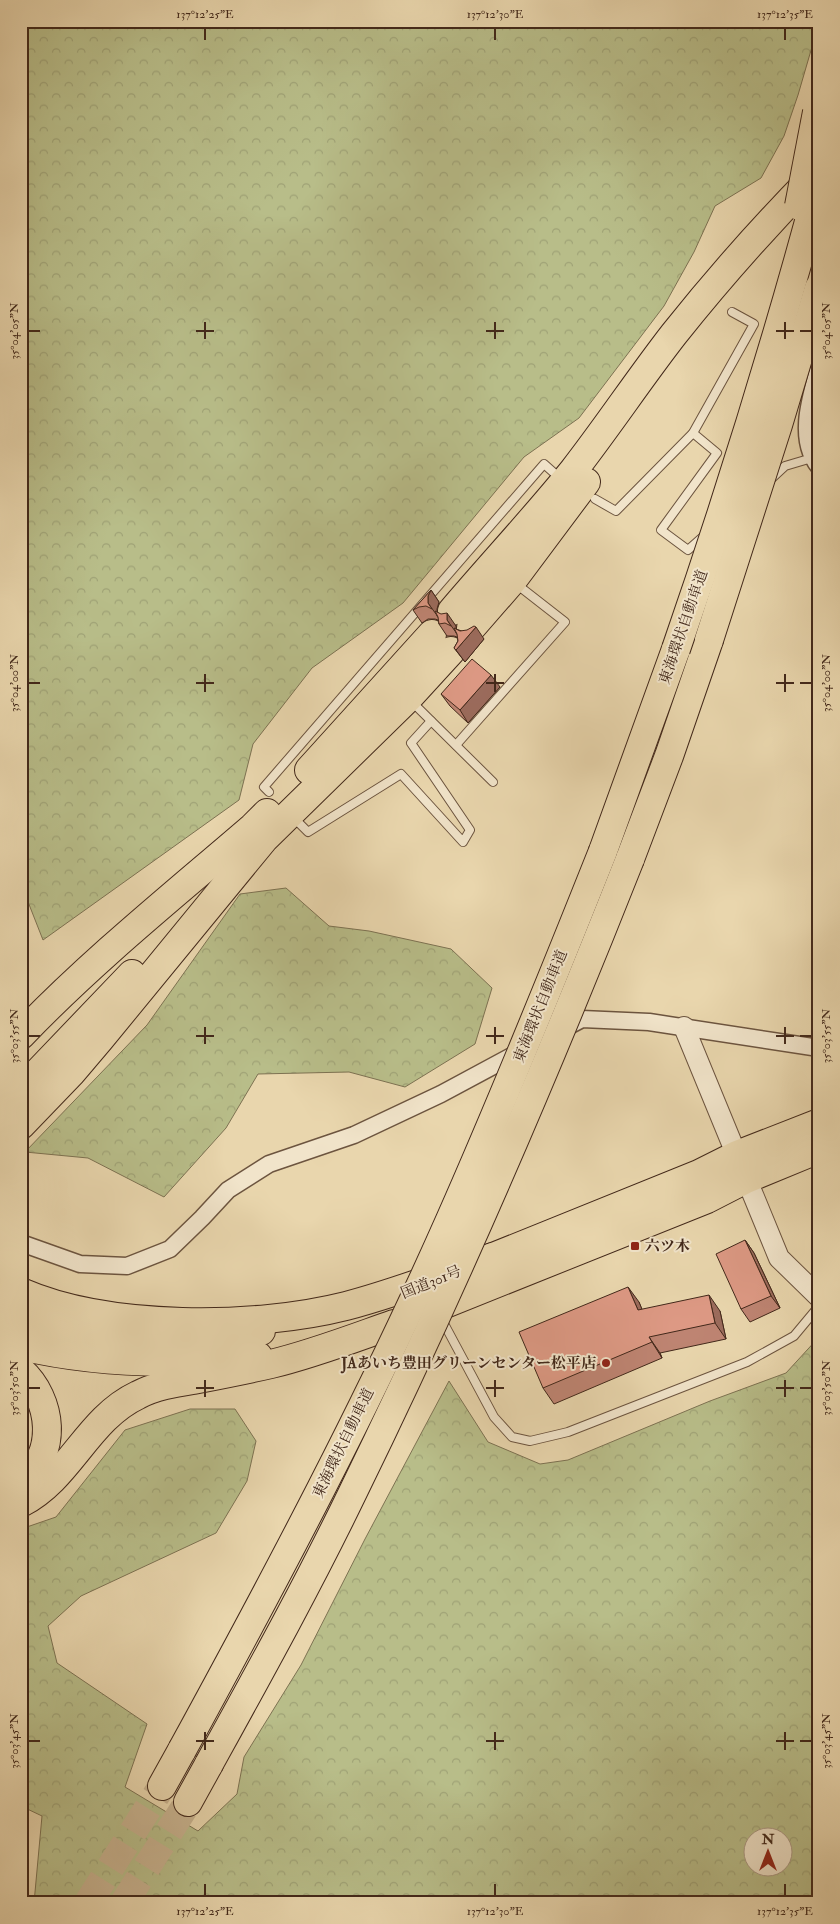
<svg xmlns="http://www.w3.org/2000/svg" width="840" height="1924" font-family="'IM FELL Double Pica','Noto Serif JP',serif">
<style>
.forest{fill:url(#forest-crowns);stroke:#7d7252;fill-rule:evenodd}
.lines{fill:none;stroke-linecap:round;stroke-linejoin:round}
.motorway-tunnel{stroke:#c8b390;stroke-width:28;stroke-dasharray:28 14;stroke-linecap:butt}
.service-casing{stroke:#6c543f;stroke-width:10}
.minor-casing{stroke:#6c543f;stroke-width:19}
.tertiary-casing{stroke:#6c543f;stroke-width:22}
.trunk-casing{stroke:#42281a;stroke-width:30}
.motorway-casing{stroke:#42281a;stroke-width:30}
.service{stroke:#f1e4ca;stroke-width:8}
.minor{stroke:#f1e4ca;stroke-width:16}
.tertiary{stroke:#f1e4ca;stroke-width:20}
.trunk{stroke:#e9d6ad;stroke-width:28}
.motorway{stroke:#e9d6ad;stroke-width:28}
.motorway-bridge-casing{stroke:#42281a;stroke-width:30;stroke-linecap:butt}
.motorway-bridge{stroke:#e9d6ad;stroke-width:28}
.wall{fill:#be8472;stroke:#42281a}
.shaded-wall{fill:#9b6b5c;stroke:#42281a}
.building{fill:#dd9984;stroke:#42281a}
.ticks{fill:none;stroke:#42281a;stroke-width:2}
.poi-dot{fill:#8f2418;stroke:#f1e4ca;stroke-width:2}
.labels{text-anchor:middle;stroke-width:4;stroke-linejoin:round;paint-order:stroke}
.street-label{font-size:15px;fill:#42281a;stroke:#f1e4ca}
.poi-label{font-size:15px;font-weight:bold;fill:#42281a;stroke:#f1e4ca;text-anchor:start}
.neatline{fill:none;stroke:#42281a;stroke-width:2}
.ticks-label{font-size:12px;text-anchor:middle;fill:#42281a}
</style>
<defs>
<pattern id="forest-crowns" width="20" height="18" patternUnits="userSpaceOnUse" patternTransform="scale(1.25)"><rect width="20" height="18" fill="#b8bd89"/><path d="M2 6a3 3 0 1 1 6 0M12 15a3 3 0 1 1 6 0" fill="none" stroke="#9fa276"/></pattern>
</defs>
<rect width="100%" height="100%" fill="#e9d6ad"/>
<filter id="stains"><feTurbulence type="fractalNoise" baseFrequency=".004" numOctaves="4"/><feColorMatrix values="0 0 0 0 .2 0 0 0 0 .09 0 0 0 0 .02 0 0 0 .5 -.17"/></filter>
<radialGradient id="worn" r=".72"><stop offset=".6" stop-color="#630" stop-opacity="0"/><stop offset="1" stop-color="#630" stop-opacity=".3"/></radialGradient>
<g class="forest">
<polygon points="21,21 815,21 814,40 798,95 784,136 761,178 715,206 694,252 664,306 579,418 524,457 403,603 312,668 253,744 239,800 43,940 21,884"/>
<polygon points="286,888 329,926 369,931 451,949 492,988 475,1044 405,1087 349,1072 258,1074 226,1128 164,1197 88,1158 25,1152 147,1025 240,894"/>
<path d="M 819,1337 L 819,1903 L 34,1903 L 42,1816 L 21,1806 L 21,1529 L 56,1517 L 125,1430 L 190,1409 L 235,1409 L 256,1441 L 247,1481 L 216,1533 L 81,1596 L 48,1626 L 57,1663 L 147,1724 L 125,1787 L 198,1831 L 237,1794 L 244,1757 L 301,1665 L 365,1539 L 449,1381 L 488,1442 L 540,1464 L 568,1460 L 710,1401 L 786,1373 ZM 752,1836 L 782,1836 L 782,1866 L 752,1866 Z"/>
</g>
<g class="lines">
<g class="motorway-tunnel">
<polyline points="88,1903 162,1786"/>
<polyline points="124,1903 188,1802"/>
</g>
<defs>
<g id="service">
<polyline points="693,433 717,453 661,530 688,550 705,535"/>
<polyline points="771,479 785,466 812,458"/>
<polyline points="595,499 616,511 693,433 754,324 732,312"/>
<polyline points="411,701 493,782"/>
<polyline points="456,745 565,622 515,583"/>
<polyline points="269,792 264,787 544,464 553,472"/>
<polyline points="299,823 308,832 401,774 463,842 470,830 411,743 431,721"/>
<polyline points="441,1318 494,1417 512,1437 530,1441 568,1432 747,1362 794,1336 819,1306"/>
</g>
<g id="minor">
<path d="M 819,367 C 810,399 797,439 819,467"/>
<polyline points="561,1030 582,1019 649,1022 819,1048"/>
<polyline points="21,1243 80,1264 127,1266 170,1249 202,1218 228,1190 269,1164 354,1135 441,1094 521,1051"/>
</g>
<polyline id="tertiary" points="684,1027 779,1258 819,1297"/>
<g id="trunk">
<polyline points="471,1266 699,1174 737,1155 819,1123"/>
<polyline points="425,1312 707,1199 746,1179 819,1149"/>
<path d="M 21,1322 C 99,1341 182,1342 261,1331"/>
<path d="M 21,1346 C 99,1364 179,1365 258,1356"/>
</g>
<g id="motorway">
<path d="M 452,611 C 492,564 534,519 573,471 C 608,426 639,379 674,334 C 717,280 763,228 812,178"/>
<polyline points="471,628 512,581 586,482"/>
<polyline points="309,770 432,634"/>
<polyline points="603,851 676,649"/>
<polyline points="630,859 669,756 709,640"/>
<path d="M 21,1035 C 93,960 174,895 253,827 L 267,813"/>
<polyline points="21,1090 132,974"/>
<polyline points="21,1125 72,1072 100,1039 264,839 408,698 451,651"/>
<path d="M 21,1292 C 108,1330 255,1329 346,1306 C 396,1293 445,1274 493,1257"/>
<path d="M 21,1371 C 52,1399 59,1454 21,1481"/>
<path d="M 21,1503 C 70,1478 87,1419 138,1395 C 155,1386 174,1383 193,1380 C 219,1375 245,1370 271,1364 C 313,1354 354,1338 394,1324"/>
<polyline points="162,1786 182,1750"/>
<polyline points="188,1802 209,1764"/>
</g>
</defs>
<use href="#service" class="service-casing"/>
<use href="#minor" class="minor-casing"/>
<use href="#tertiary" class="tertiary-casing"/>
<use href="#trunk" class="trunk-casing"/>
<use href="#motorway" class="motorway-casing"/>
<use href="#service" class="service"/>
<use href="#minor" class="minor"/>
<use href="#tertiary" class="tertiary"/>
<use href="#trunk" class="trunk"/>
<use href="#motorway" class="motorway"/>
<defs>
<g id="motorway-bridge">
<polyline points="799,206 817,112"/>
<polyline points="709,640 778,425 819,288"/>
<path d="M 676,649 C 729,496 777,341 819,185"/>
<path d="M 182,1750 C 277,1576 370,1401 450,1220 C 504,1098 554,974 603,851"/>
<path d="M 209,1764 C 258,1675 308,1585 352,1494 C 454,1286 545,1074 630,859"/>
</g>
</defs>
<use href="#motorway-bridge" class="motorway-bridge-casing"/>
<use href="#motorway-bridge" class="motorway-bridge"/>
</g>
<g class="wall">
<polygon points="431,590 439,602 437,609 437,612 456,626 456,629 484,639 465,662 454,648 458,641 457,637 454,636 447,636 439,624 438,620 435,619 428,619 422,623 413,610"/>
<polygon points="500,687 468,723 450,706 441,694"/>
<polygon points="745,1240 754,1253 780,1308 750,1322 741,1309"/>
<polygon points="639,1302 642,1310 720,1311 726,1339 660,1353 662,1358 554,1404 543,1388"/>
</g>
<g class="shaded-wall">
<polygon points="431,590 439,602 437,609 437,616 441,621 428,603 428,596"/>
<polygon points="447,613 456,626 456,633 460,638 447,620"/>
<polygon points="476,627 484,639 465,662 456,650"/>
<polygon points="491,675 500,687 468,723 460,710"/>
<polygon points="745,1240 754,1253 780,1308 771,1296"/>
<polygon points="628,1287 639,1302 649,1326 638,1310"/>
<polygon points="709,1295 720,1311 726,1339 715,1323"/>
<polygon points="649,1337 660,1353 662,1358 652,1342"/>
</g>
<g class="building">
<polygon points="431,590 428,596 428,603 432,609 426,606 419,607 413,610"/>
<polygon points="435,611 441,614 447,613 447,620 451,626 445,623 439,624 438,617"/>
<polygon points="474,626 476,627 456,650 454,648 458,641 457,634 454,628 460,631 467,630"/>
<polygon points="472,659 491,675 460,710 441,694"/>
<polygon points="745,1240 771,1296 741,1309 716,1254"/>
<polygon points="628,1287 638,1310 709,1295 715,1323 649,1337 652,1342 543,1388 519,1332"/>
</g>
<path class="ticks" d="M 205,28 L 205,40M 495,28 L 495,40M 785,28 L 785,40M 205,322 L 205,339M 495,322 L 495,339M 785,322 L 785,339M 28,331 L 40,331M 196,331 L 214,331M 486,331 L 504,331M 776,331 L 794,331M 800,331 L 812,331M 205,674 L 205,692M 495,674 L 495,692M 785,674 L 785,692M 28,683 L 40,683M 196,683 L 214,683M 486,683 L 504,683M 776,683 L 794,683M 800,683 L 812,683M 205,1027 L 205,1044M 495,1027 L 495,1044M 785,1027 L 785,1044M 28,1036 L 40,1036M 196,1036 L 214,1036M 486,1036 L 504,1036M 776,1036 L 794,1036M 800,1036 L 812,1036M 205,1380 L 205,1397M 495,1380 L 495,1397M 785,1380 L 785,1397M 28,1388 L 40,1388M 196,1388 L 214,1388M 486,1388 L 504,1388M 776,1388 L 794,1388M 800,1388 L 812,1388M 205,1732 L 205,1750M 495,1732 L 495,1750M 785,1732 L 785,1750M 28,1741 L 40,1741M 196,1741 L 214,1741M 486,1741 L 504,1741M 776,1741 L 794,1741M 800,1741 L 812,1741M 205,1884 L 205,1896M 495,1884 L 495,1896M 785,1884 L 785,1896"/>
<g class="poi-dot">
<rect x="630" y="1241" width="10" height="10" rx="2.5"/>
<circle cx="606" cy="1363" r="5"/>
</g>
<g class="labels">
<g class="street-label">
<text transform="translate(683 627) rotate(-71)" y="5">東海環状自動車道</text>
<text transform="translate(540 1006) rotate(-68)" y="5">東海環状自動車道</text>
<text transform="translate(431 1282) rotate(-22)" y="5">国道301号</text>
<text transform="translate(343 1443) rotate(-64)" y="5">東海環状自動車道</text>
</g>
<g class="poi-label">
<text x="645" y="1251">六ツ木</text>
<text x="596" y="1368" text-anchor="end">JAあいち豊田グリーンセンター松平店</text>
</g>
</g>
<rect width="840" height="1924" fill="none" stroke="#e9d6ad" stroke-width="55"/>
<g transform="translate(768 1852)"><circle r="24" fill="#f1e4ca" stroke="#ab9984"/>
<path d="M0-4L9 19L0 12L-9 19Z" fill="#8f2418"/>
<text y="-8" font-size="14" font-weight="bold" text-anchor="middle" fill="#42281a">N</text>
</g>
<rect x="28" y="28" width="784" height="1868" class="neatline"/>
<g class="ticks-label">
<text x="205" y="18">137°12'25"E</text>
<text x="495" y="18">137°12'30"E</text>
<text x="785" y="18">137°12'35"E</text>
<text transform="translate(14 331) rotate(-90)" y="4">35°04'05"N</text>
<text transform="translate(826 331) rotate(-90)" y="4">35°04'05"N</text>
<text transform="translate(14 683) rotate(-90)" y="4">35°04'00"N</text>
<text transform="translate(826 683) rotate(-90)" y="4">35°04'00"N</text>
<text transform="translate(14 1036) rotate(-90)" y="4">35°03'55"N</text>
<text transform="translate(826 1036) rotate(-90)" y="4">35°03'55"N</text>
<text transform="translate(14 1388) rotate(-90)" y="4">35°03'50"N</text>
<text transform="translate(826 1388) rotate(-90)" y="4">35°03'50"N</text>
<text transform="translate(14 1741) rotate(-90)" y="4">35°03'45"N</text>
<text transform="translate(826 1741) rotate(-90)" y="4">35°03'45"N</text>
<text x="205" y="1915">137°12'25"E</text>
<text x="495" y="1915">137°12'30"E</text>
<text x="785" y="1915">137°12'35"E</text>
</g>
<rect width="100%" height="100%" filter="url(#stains)"/>
<rect width="100%" height="100%" fill="url(#worn)"/>
</svg>
